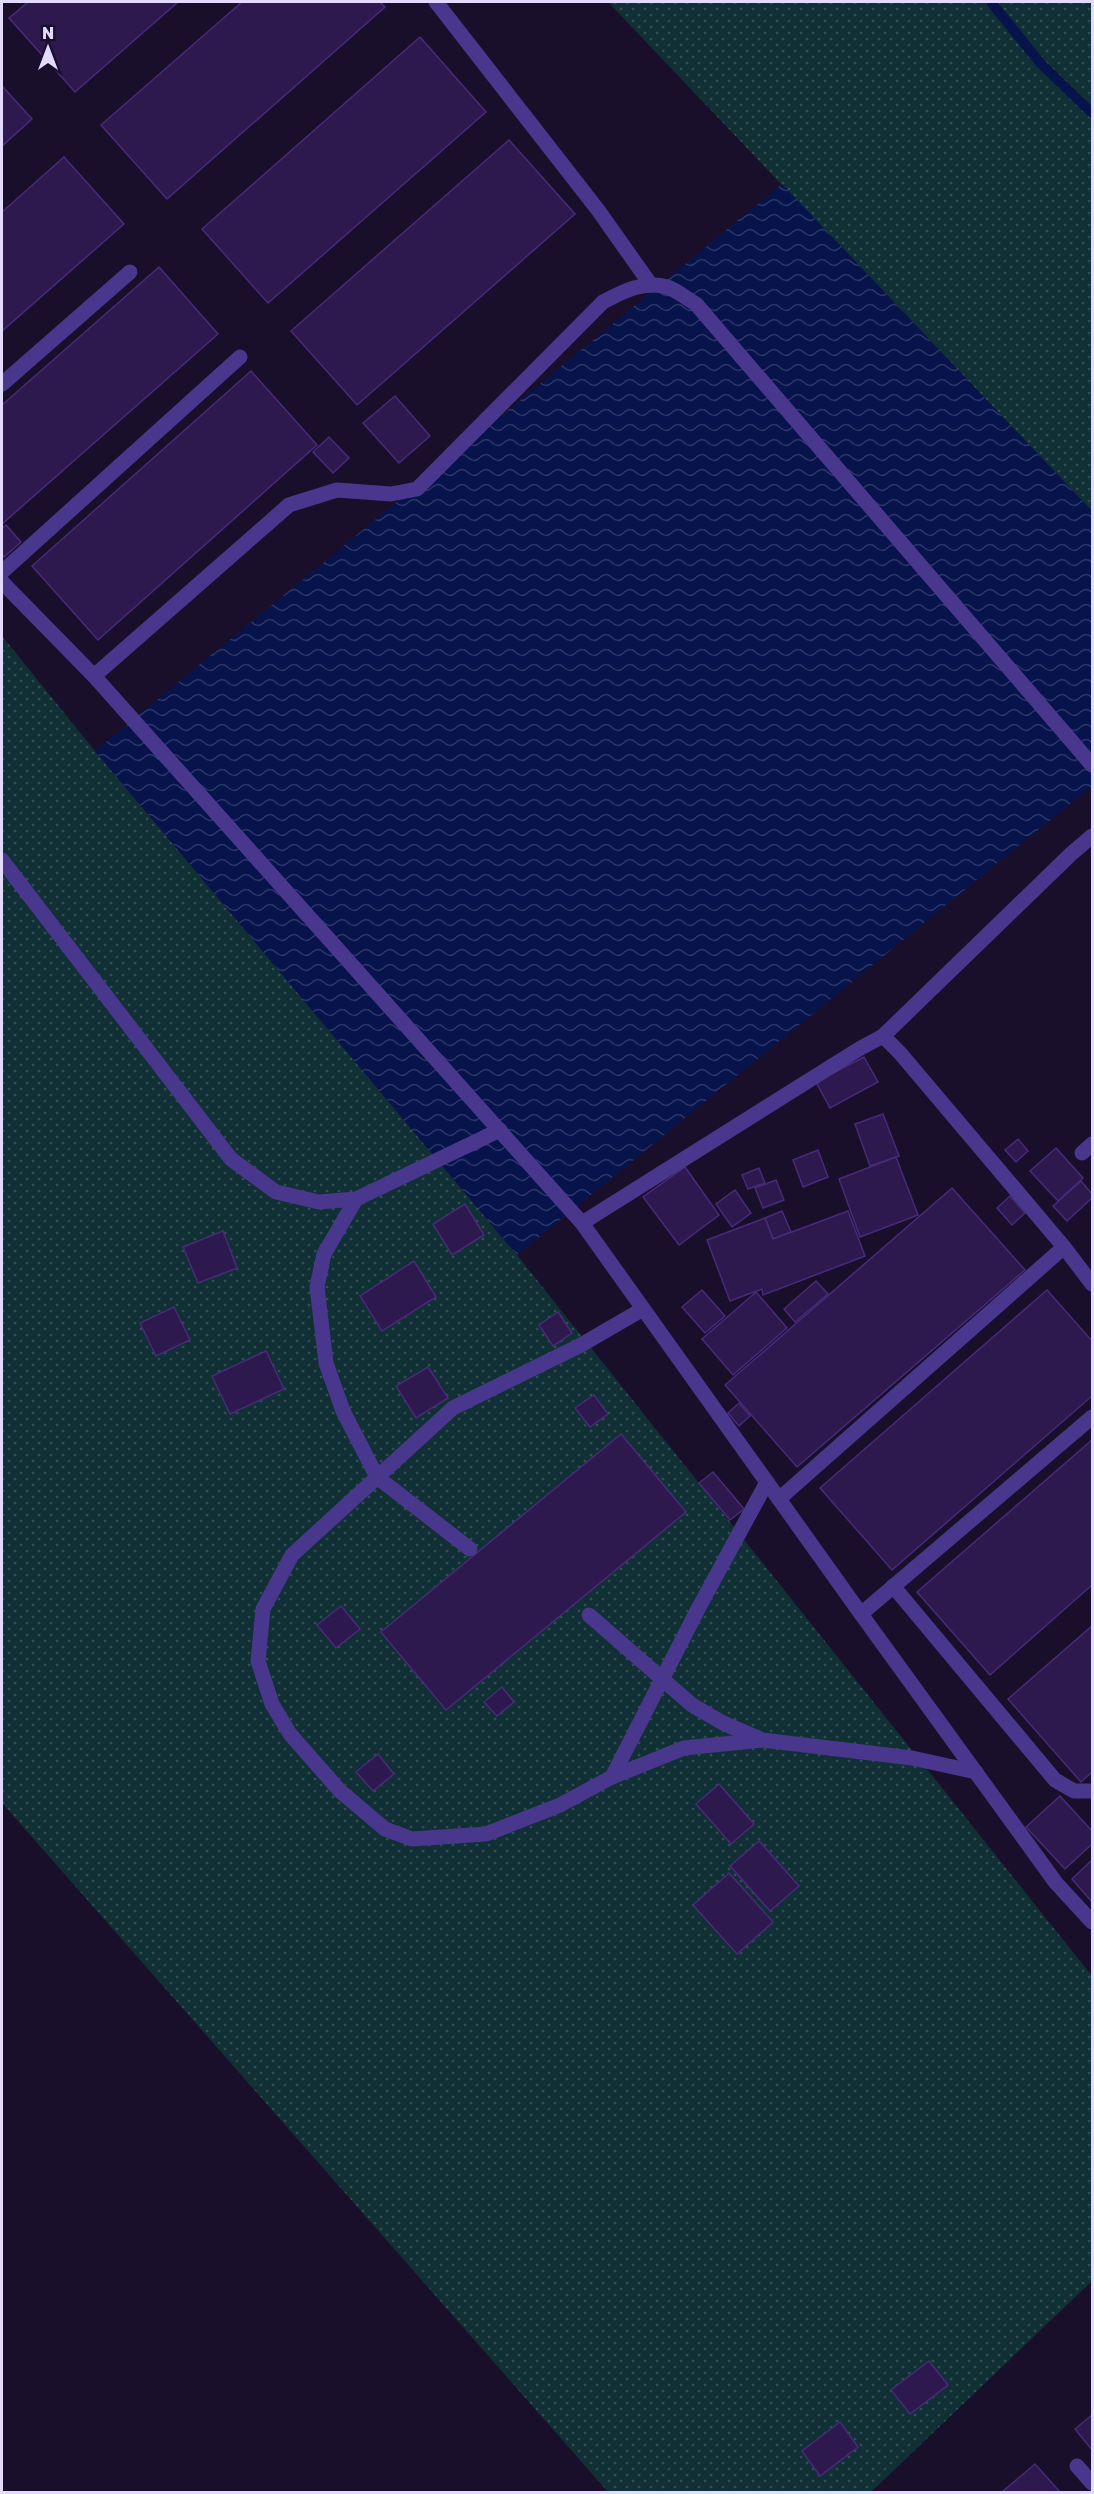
<svg xmlns="http://www.w3.org/2000/svg" width="1094" height="2494" font-family="'Golos Text',sans-serif">
<style>
.grass{fill:url(#grass-dots)}
.water{fill:url(#water-waves)}
.lines{fill:none;stroke-linecap:round;stroke-linejoin:round}
.stream{stroke:#07144c;stroke-width:10}
.building{fill:#2d194d;stroke:#482a7b;stroke-width:1.5}
.service{stroke:#49378d;stroke-width:15}
</style>
<defs>
<pattern id="grass-dots" width="8" height="8" patternUnits="userSpaceOnUse" patternTransform="scale(1.5)"><rect width="8" height="8" fill="#113035"/><path d="M2 2h.1M6 6h.1" fill="none" stroke="#344d53" stroke-width="1.8" stroke-linecap="round"/></pattern>
<pattern id="water-waves" width="16" height="10" patternUnits="userSpaceOnUse" patternTransform="scale(1.5)"><rect width="16" height="10" fill="#07144c"/><path d="M0 5q4-4 8 0t8 0" fill="none" stroke="#2b3667"/></pattern>
</defs>
<rect width="100%" height="100%" fill="#190f2b"/>
<g class="grass">
<polygon points="608,2 1092,2 1092,511"/>
<polygon points="2,636 95,751 517,1255 1092,1976 1092,2281 871,2492 608,2492 2,1803"/>
</g>
<polygon class="water" points="782,184 1092,511 1092,786 517,1255 95,751"/>
<g class="lines">
<polyline class="stream" points="991,2 1041,64 1092,113"/>
</g>
<g class="building">
<polygon points="28,2 178,2 75,92 9,18"/>
<polygon points="242,2 380,2 385,7 167,199 101,125"/>
<polygon points="420,37 486,112 268,303 202,229"/>
<polygon points="2,86 32,119 2,146"/>
<polygon points="509,140 575,214 357,405 291,331"/>
<polygon points="64,157 124,224 2,331 2,212"/>
<polygon points="159,267 218,334 2,524 2,405"/>
<polygon points="251,371 317,445 98,640 32,566"/>
<polygon points="395,396 430,436 399,463 363,423"/>
<polygon points="329,437 349,458 333,473 313,452"/>
<polygon points="6,525 21,542 4,557 2,554 2,528"/>
<polygon points="864,1057 878,1082 830,1108 816,1082"/>
<polygon points="883,1114 899,1156 870,1166 855,1124"/>
<polygon points="1018,1139 1028,1151 1016,1162 1005,1150"/>
<polygon points="1056,1148 1083,1178 1058,1201 1030,1171"/>
<polygon points="818,1150 828,1177 803,1187 793,1160"/>
<polygon points="896,1157 918,1215 860,1237 839,1179"/>
<polygon points="685,1167 719,1215 679,1245 643,1197"/>
<polygon points="759,1168 765,1183 748,1189 742,1175"/>
<polygon points="776,1180 784,1200 763,1208 755,1188"/>
<polygon points="1081,1181 1092,1194 1092,1198 1067,1221 1053,1206"/>
<polygon points="952,1188 1025,1270 797,1467 725,1385"/>
<polygon points="735,1190 751,1213 732,1227 716,1204"/>
<polygon points="1010,1196 1025,1213 1012,1225 997,1208"/>
<polygon points="465,1204 484,1235 452,1255 433,1224"/>
<polygon points="782,1211 791,1232 773,1239 765,1218"/>
<polygon points="848,1211 865,1256 763,1295 762,1289 730,1301 707,1240 765,1218 773,1239"/>
<polygon points="223,1231 237,1268 198,1283 183,1247"/>
<polygon points="414,1261 436,1297 382,1331 360,1296"/>
<polygon points="816,1281 828,1294 795,1322 784,1309"/>
<polygon points="702,1290 725,1316 705,1333 682,1307"/>
<polygon points="1047,1290 1092,1341 1092,1396 892,1570 820,1488"/>
<polygon points="756,1292 787,1328 733,1375 702,1339"/>
<polygon points="174,1307 190,1340 156,1356 140,1323"/>
<polygon points="558,1312 572,1333 553,1346 539,1325"/>
<polygon points="266,1351 284,1389 230,1414 212,1376"/>
<polygon points="428,1367 448,1398 416,1418 396,1386"/>
<polygon points="594,1395 608,1414 590,1427 575,1408"/>
<polygon points="739,1403 750,1416 739,1426 728,1413"/>
<polygon points="621,1434 686,1512 446,1710 381,1632"/>
<polygon points="1092,1440 1092,1585 990,1675 917,1592"/>
<polygon points="713,1472 744,1509 730,1520 699,1483"/>
<polygon points="341,1606 360,1629 336,1648 317,1625"/>
<polygon points="1092,1626 1092,1772 1081,1782 1008,1699"/>
<polygon points="502,1687 514,1702 497,1716 484,1702"/>
<polygon points="378,1754 394,1774 373,1791 356,1772"/>
<polygon points="719,1784 754,1824 731,1844 696,1804"/>
<polygon points="1060,1796 1092,1831 1092,1844 1065,1869 1026,1827"/>
<polygon points="759,1841 799,1886 770,1911 730,1866"/>
<polygon points="1092,1860 1092,1902 1072,1879"/>
<polygon points="729,1873 773,1922 737,1954 693,1905"/>
<polygon points="929,2361 948,2385 910,2414 891,2390"/>
<polygon points="1092,2415 1092,2450 1075,2429"/>
<polygon points="840,2422 858,2447 820,2476 802,2451"/>
<polygon points="1035,2464 1060,2492 1002,2492"/>
</g>
<g class="lines">
<g class="service">
<polyline points="436,2 598,210 651,285"/>
<polyline points="2,384 130,272"/>
<polyline points="2,572 240,357"/>
<polyline points="2,582 94,676 582,1223 861,1614 1056,1883 1092,1922"/>
<path d="M 94,676 L 289,505 L 337,490 L 391,494 L 417,489 L 603,302 C 622,292 644,280 667,287 C 677,290 687,299 696,304 L 1092,765"/>
<polyline points="2,860 231,1159 276,1192 319,1202 356,1199 500,1130"/>
<polyline points="883,1036 1071,854 1092,836"/>
<polyline points="1082,1153 1092,1144"/>
<polyline points="356,1199 324,1254 317,1287 326,1363 343,1411 377,1477 470,1549"/>
<polyline points="582,1223 859,1049 883,1036 900,1053 1064,1247 1092,1284"/>
<polyline points="643,1309 581,1345 453,1408 292,1555 263,1609 258,1661 272,1704 290,1734 340,1791 385,1829 412,1839 486,1834 560,1805 612,1777 684,1748 762,1740 912,1758 976,1772"/>
<polyline points="779,1499 1064,1247"/>
<polyline points="893,1586 1055,1780 1074,1791 1092,1791"/>
<polyline points="861,1614 1092,1417"/>
<polyline points="589,1615 692,1705 723,1723 760,1739"/>
<polyline points="612,1777 698,1609 767,1482"/>
<polyline points="1077,2466 1092,2483"/>
</g>
</g>
<rect width="1094" height="2494" fill="none" stroke="#e4d9ff" stroke-width="6"/>
<g transform="translate(48 48)" stroke="#190f2b" stroke-width="4.5" paint-order="stroke">
<path d="M0-4.5L10 22L0 15L-10 22Z" fill="#e4d9ff"/>
<text y="-9" font-size="16" font-weight="bold" text-anchor="middle" fill="#e4d9ff">N</text>
</g>
</svg>
